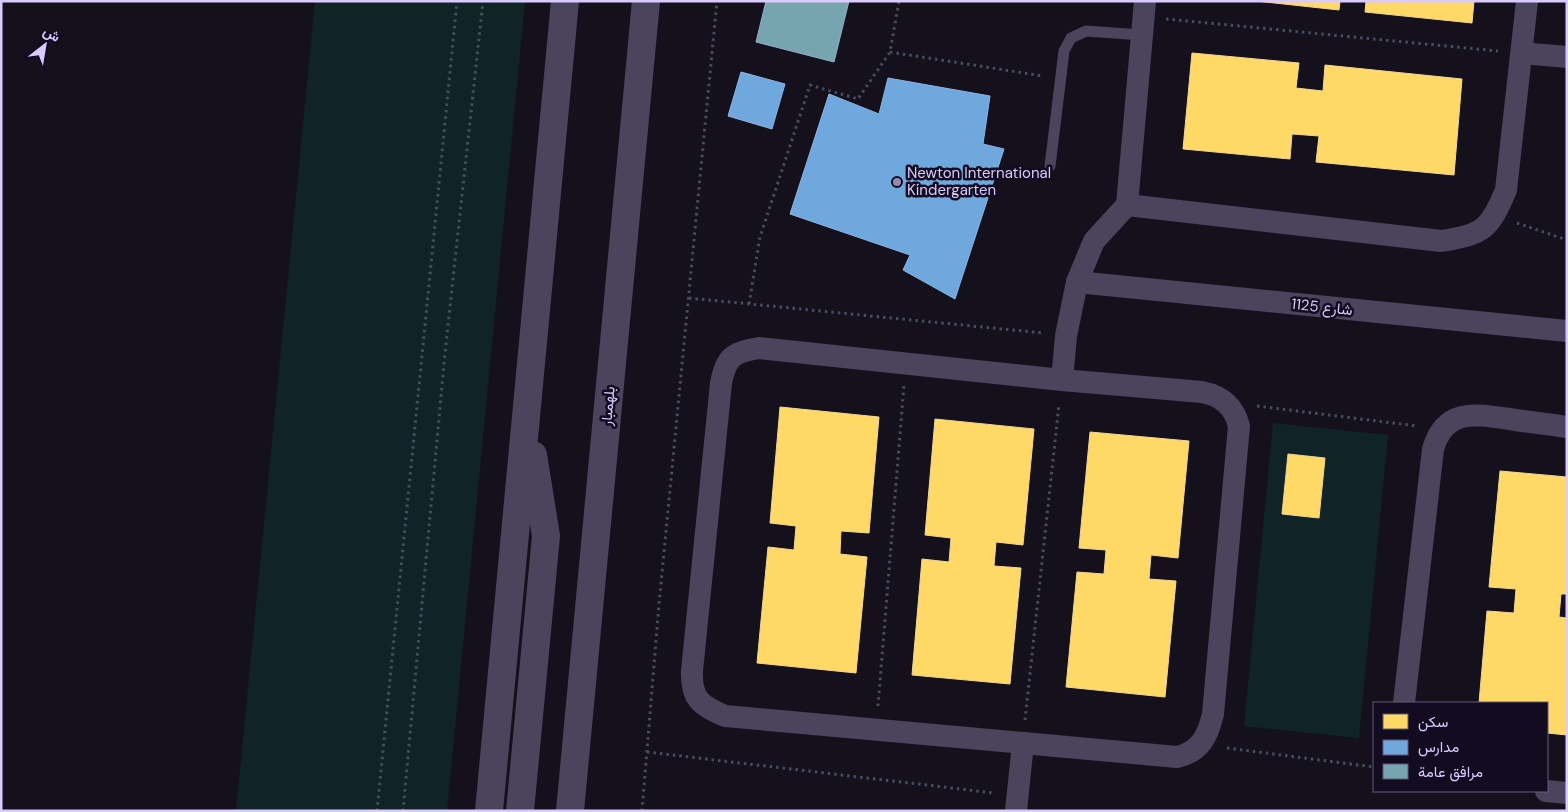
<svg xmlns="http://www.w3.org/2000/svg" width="1568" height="812" font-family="'DM Sans',Vazirmatn,sans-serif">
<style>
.green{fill:#102428}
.homes{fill:#ffd966;stroke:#f4d594}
.schools{fill:#6fa8dc;stroke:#8fb2e6}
.public{fill:#76a5af;stroke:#94b0c7}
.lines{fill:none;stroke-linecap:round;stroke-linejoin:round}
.path{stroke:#454e5e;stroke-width:3;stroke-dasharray:2.5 4;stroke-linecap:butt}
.service{stroke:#4a455d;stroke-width:11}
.minor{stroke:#4a455d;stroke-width:22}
.tertiary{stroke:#4a455d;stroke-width:28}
.poi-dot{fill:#958ab0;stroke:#130c20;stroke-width:2}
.labels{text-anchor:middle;stroke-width:5;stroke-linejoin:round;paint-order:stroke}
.poi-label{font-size:15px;fill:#dacbff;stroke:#130c20;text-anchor:start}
.street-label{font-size:15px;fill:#dacbff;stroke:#130c20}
</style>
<rect width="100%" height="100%" fill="#14101c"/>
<g class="green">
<polygon points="315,1 525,1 447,811 236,811"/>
<polygon points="1273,423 1388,435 1359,738 1244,726"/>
</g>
<g class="homes">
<polygon points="1256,1 1340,1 1339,10"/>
<polygon points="1366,1 1474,1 1472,23 1365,12"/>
<polygon points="1192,53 1299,63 1296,88 1323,91 1325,65 1462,79 1454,175 1316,162 1319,136 1292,134 1290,159 1183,149"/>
<polygon points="780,407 879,417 869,533 841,531 840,554 867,557 856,673 757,663 768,547 794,550 796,526 770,523"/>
<polygon points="935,419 1034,429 1023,545 996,542 994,566 1021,568 1010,684 912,675 922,559 949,562 951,538 925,535"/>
<polygon points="1090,432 1189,441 1178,558 1151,555 1149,579 1176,581 1165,697 1066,687 1077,572 1104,574 1106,550 1079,548"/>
<polygon points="1288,454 1325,458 1319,518 1282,514"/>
<polygon points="1500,471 1567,477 1567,594 1561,594 1559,617 1567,618 1567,735 1547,733 1547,703 1479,703 1487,611 1514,613 1516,589 1489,587"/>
</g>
<g class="schools">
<polygon points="741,72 785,84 772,129 728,116"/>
<polygon points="888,78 990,96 983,144 1004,149 955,299 903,270 910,255 790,214 829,94 879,114"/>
</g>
<polygon class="public" points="766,1 849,1 834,62 756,42"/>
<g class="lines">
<g class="path">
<polyline points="1166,19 1498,51"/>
<polyline points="890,52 1043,76"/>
<polyline points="1517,223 1567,240"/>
<polyline points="689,298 1043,333"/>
<polyline points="749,304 760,237 810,85 858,99 890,52 899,1"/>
<polyline points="1257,406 1417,426"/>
<polyline points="878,706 904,385"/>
<polyline points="1025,720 1059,404"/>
<polyline points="1227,748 1374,767"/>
<polyline points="647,752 994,793"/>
<polyline points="377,811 457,1"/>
<polyline points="403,811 445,353 483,1"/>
<polyline points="642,811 659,604 717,1"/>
</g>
<polyline class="service" points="1050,166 1064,51 1071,38 1086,31 1142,35"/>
<g class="minor">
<polyline points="1522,53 1567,57"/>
<path d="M 1127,205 L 1441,241 C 1484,234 1489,230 1506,190 L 1527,1"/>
<polyline points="1077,282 1567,331"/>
<path d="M 759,348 L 1062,380 L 1202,392 C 1222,396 1234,406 1239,426 L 1213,714 C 1208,736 1200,752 1177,757 L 725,716 C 700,705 691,699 692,671 L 721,383 C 726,357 733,352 759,348 Z"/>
<polyline points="1062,380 1066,336 1077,282 1094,241 1127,205 1145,1"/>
<path d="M 1404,703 L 1433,449 C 1445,408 1475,414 1509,419 C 1528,422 1547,424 1567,427"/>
<polyline points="1546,791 1567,793"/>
<polyline points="1016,811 1023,743"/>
</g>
<g class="tertiary">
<polyline points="489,811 565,1"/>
<polyline points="520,811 546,536 533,455"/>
<polyline points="570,811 646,1"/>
</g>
</g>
<circle class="poi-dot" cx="897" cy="182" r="5"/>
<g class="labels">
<g class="poi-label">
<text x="907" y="178">Newton International<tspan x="907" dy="17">Kindergarten</tspan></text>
</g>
<g class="street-label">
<text transform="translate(1322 307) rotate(6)" y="5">شارع 1125</text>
<text transform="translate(608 406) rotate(-85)" y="5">بلهمبار</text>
</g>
</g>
<rect width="1568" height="812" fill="none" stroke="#dacbff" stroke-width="5"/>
<rect x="1373" y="702" width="175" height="90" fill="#130c20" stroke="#635879"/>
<rect x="1383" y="714" width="25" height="15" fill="#ffd966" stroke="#635879"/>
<text x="1418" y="727" font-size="15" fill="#dacbff">سكن</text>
<rect x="1383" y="740" width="25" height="15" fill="#6fa8dc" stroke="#635879"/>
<text x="1418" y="752" font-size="15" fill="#dacbff">مدارس</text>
<rect x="1383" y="764" width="25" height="15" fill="#76a5af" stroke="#635879"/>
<text x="1418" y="777" font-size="15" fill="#dacbff">مرافق عامة</text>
<g transform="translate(45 45) rotate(31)" stroke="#130c20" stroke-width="4" paint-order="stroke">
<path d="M0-4L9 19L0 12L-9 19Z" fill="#dacbff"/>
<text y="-8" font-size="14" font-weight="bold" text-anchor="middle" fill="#dacbff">ش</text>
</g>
</svg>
